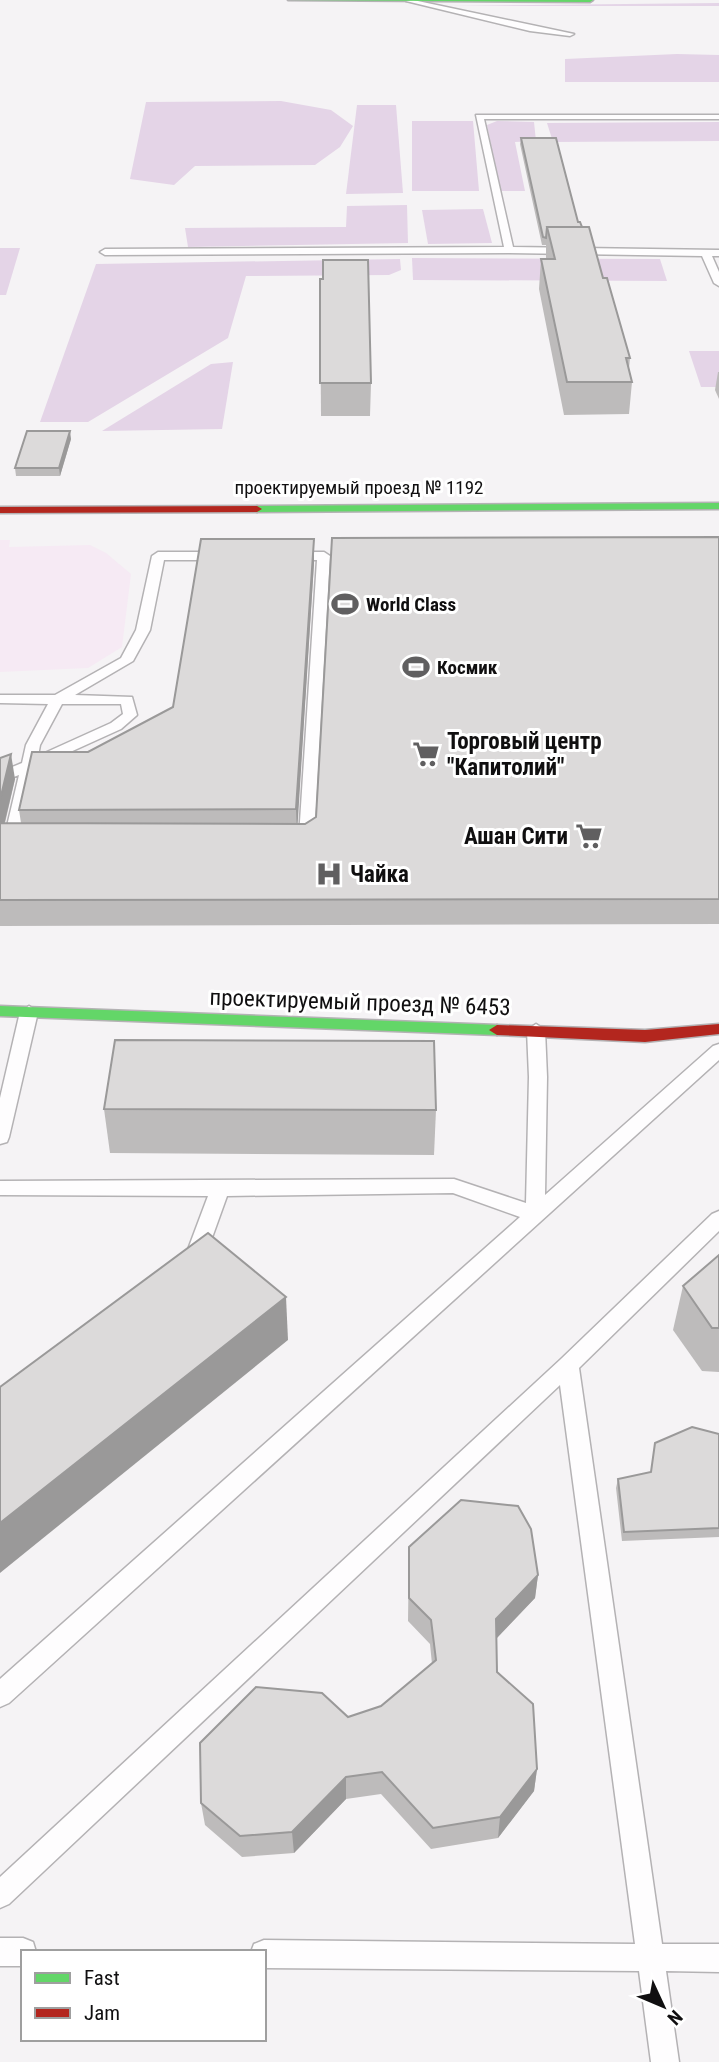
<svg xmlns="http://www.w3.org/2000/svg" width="719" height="2062" font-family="'Roboto Condensed',sans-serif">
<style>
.industrial{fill:#f6eaf4}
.green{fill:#e4d4e7}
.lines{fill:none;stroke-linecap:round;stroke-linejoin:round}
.lane-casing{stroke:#b4b2b4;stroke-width:3}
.fast-casing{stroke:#b4b2b4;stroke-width:3}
.jam-casing{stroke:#b4b2b4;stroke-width:3}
.lane{fill:#fefdfe;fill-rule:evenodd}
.fast{fill:#63d668;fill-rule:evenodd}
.jam{fill:#b3261e;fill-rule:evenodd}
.wall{fill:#bdbbbb}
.shaded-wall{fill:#9a9999}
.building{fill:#dcdada;stroke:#9a9999;stroke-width:2}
.labels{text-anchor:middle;stroke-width:6;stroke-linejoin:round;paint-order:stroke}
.far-street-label{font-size:19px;fill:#100f10;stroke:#fff}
.far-poi-label{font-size:19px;font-weight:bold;fill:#100f10;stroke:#fff;text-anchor:start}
.poi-label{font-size:23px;font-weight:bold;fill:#100f10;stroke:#fff;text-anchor:start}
.street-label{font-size:23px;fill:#100f10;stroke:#fff}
</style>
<rect width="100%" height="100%" fill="#f5f3f5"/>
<polygon class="industrial" points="0,540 10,540 9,547 90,545 106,553 131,574 122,647 88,668 0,672"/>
<g class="green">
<polygon points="719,3 719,6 451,6"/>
<polygon points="677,54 719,55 719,82 565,82 565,59"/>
<polygon points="281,101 331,110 353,126 340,147 315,165 195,166 174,185 130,179 146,102"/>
<polygon points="357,105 396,105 403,193 346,194"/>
<polygon points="412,121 473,121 479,191 412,191"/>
<polygon points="497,121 534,122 536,141 515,142 525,191 500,191 487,125"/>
<polygon points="719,122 719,141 553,142 547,123"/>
<polygon points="407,205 408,243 188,247 185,228 346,227 347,206"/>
<polygon points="483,209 492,243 428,244 422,210"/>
<polygon points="0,248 20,248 6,295 0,295"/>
<polygon points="412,258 660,259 667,281 413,280"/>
<polygon points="400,259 401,270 389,275 246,276 228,338 88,422 40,422 96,264"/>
<polygon points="689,351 719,351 719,387 701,387"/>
<polygon points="233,362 222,429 102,431 211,364"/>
</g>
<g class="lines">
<defs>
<g id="lane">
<polygon points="413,0 574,34 570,36 530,31 406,1"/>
<polygon points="476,115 719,115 719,119 484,119 513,247 719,250 719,256 712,256 719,272 719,286 714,283 702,256 509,253 105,255 100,252 105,249 504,247"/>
<path d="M 158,552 L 324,552 L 330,556 L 314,842 L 306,847 L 6,846 L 3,843 L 19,775 L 0,782 L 0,772 L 22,763 L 26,745 L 48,704 L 0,703 L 0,695 L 55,695 L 121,658 L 136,630 L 152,556 ZM 164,560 L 317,560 L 299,837 L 20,838 L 35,768 L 121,729 L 137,715 L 132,697 L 75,695 L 133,661 L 150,630 ZM 62,704 L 121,704 L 123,714 L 111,723 L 38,756 L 40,745 Z"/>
<polygon points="29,1006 38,1012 9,1137 7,1142 0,1144 0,1098 20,1012"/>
<polygon points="536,1024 545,1030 547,1077 545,1195 713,1046 719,1044 719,1060 9,1703 0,1707 0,1679 520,1217 453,1193 227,1196 204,1260 201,1266 194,1268 187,1266 184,1260 208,1196 0,1195 0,1181 454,1179 526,1203 529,1077 527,1030"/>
<polygon points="719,1211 719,1231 579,1368 662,1944 719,1944 719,1972 666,1971 679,2062 651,2062 639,1971 264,1968 264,1952 251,1952 254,1944 264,1940 635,1944 560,1385 9,1904 0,1908 0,1877 561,1359 712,1214"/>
<polygon points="0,1938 23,1938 33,1942 36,1952 23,1952 23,1966 0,1966"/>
</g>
<g id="fast">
<polygon points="288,0 593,0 590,2"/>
<polygon points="719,503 719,509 257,512 252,509 257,506"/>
<polygon points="0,1006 497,1025 505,1030 497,1035 0,1016"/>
</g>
<g id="jam">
<polygon points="0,507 257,506 262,509 257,512 0,513"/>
<polygon points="719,1024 719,1034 645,1042 497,1035 489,1030 497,1025 645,1030"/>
</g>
</defs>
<use href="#lane" class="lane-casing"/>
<use href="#fast" class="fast-casing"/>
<use href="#jam" class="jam-casing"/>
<use href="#lane" class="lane"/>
<use href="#fast" class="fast"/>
<use href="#jam" class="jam"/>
</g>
<g class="wall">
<polygon points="521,138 582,227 603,278 630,358 629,368 632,382 629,414 564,415 539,289 541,259 546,259 546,245 542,245 520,144"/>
<polygon points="320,279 323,279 371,383 370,416 321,416"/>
<polygon points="718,372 719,372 719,399 715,390"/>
<polygon points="71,439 60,476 16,476 15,468"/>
<polygon points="719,537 719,924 0,926 0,758 15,779 5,823 21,823 19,810 88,752 173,707 314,563 297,824 305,824"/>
<polygon points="104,1109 436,1110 434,1155 110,1153"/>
<polygon points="719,1255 719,1372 702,1371 673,1330 683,1286"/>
<polygon points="719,1434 719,1537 622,1541 616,1488 618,1479 651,1472 655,1443"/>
<polygon points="409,1547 538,1575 535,1598 496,1639 497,1672 537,1769 534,1791 498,1838 431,1849 381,1794 346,1799 294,1853 242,1857 205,1825 201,1803 348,1717 381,1706 432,1664 430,1644 408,1621"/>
</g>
<g class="shaded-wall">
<polygon points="70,431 71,439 60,476 59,468"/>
<polygon points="314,539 314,563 297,834 296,809"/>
<polygon points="11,754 15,779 0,842 0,800"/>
<polygon points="286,1297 288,1340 0,1573 0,1523"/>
<polygon points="538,1575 535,1598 493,1642 496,1619"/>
<polygon points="537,1769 534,1791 498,1838 500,1817"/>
<polygon points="346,1777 346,1799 294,1853 292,1832"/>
</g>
<g class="building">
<polygon points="521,138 556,138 578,222 580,222 582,227 547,227 546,238 543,237"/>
<polygon points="547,227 589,227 603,278 607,278 630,358 626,358 632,382 567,382 541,259 555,259"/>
<polygon points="323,260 368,260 371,383 320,383 320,279 323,279"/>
<polygon points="27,431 70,431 59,468 15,468"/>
<polygon points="719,537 719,899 0,900 0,822 1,823 305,824 316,817 332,538"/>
<polygon points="201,539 314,539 296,809 19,810 32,752 88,752 173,707"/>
<polygon points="11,754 0,800 0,758"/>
<polygon points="115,1040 434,1041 436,1110 104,1109"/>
<polygon points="208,1233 286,1297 0,1523 0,1387"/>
<polygon points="719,1255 719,1328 712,1328 683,1286"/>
<polygon points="692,1427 719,1434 719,1528 624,1532 618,1479 651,1472 655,1443"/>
<polygon points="461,1500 518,1506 531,1529 538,1575 496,1619 497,1672 533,1704 537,1769 500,1817 433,1828 382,1772 346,1777 292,1832 240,1836 201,1803 200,1743 256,1687 322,1693 348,1717 381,1706 436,1660 431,1620 409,1598 409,1547"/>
</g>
<defs>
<symbol id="stadium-bare" viewBox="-9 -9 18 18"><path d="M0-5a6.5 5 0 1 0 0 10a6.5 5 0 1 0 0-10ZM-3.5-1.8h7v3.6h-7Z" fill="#605f60" stroke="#fff" stroke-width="2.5" paint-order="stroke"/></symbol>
<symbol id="supermarket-bare" viewBox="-9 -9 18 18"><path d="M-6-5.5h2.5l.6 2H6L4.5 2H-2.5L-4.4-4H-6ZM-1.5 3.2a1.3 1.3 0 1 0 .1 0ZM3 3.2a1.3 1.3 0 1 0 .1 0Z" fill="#605f60" stroke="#fff" stroke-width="2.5" paint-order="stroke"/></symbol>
<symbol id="hospital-bare" viewBox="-9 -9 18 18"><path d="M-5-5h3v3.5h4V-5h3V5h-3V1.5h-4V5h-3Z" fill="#605f60" stroke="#fff" stroke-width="2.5" paint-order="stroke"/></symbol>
</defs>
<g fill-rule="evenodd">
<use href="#stadium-bare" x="326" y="585" width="38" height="38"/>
<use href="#stadium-bare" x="397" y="648" width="38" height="38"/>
<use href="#supermarket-bare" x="407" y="735" width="38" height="38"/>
<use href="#supermarket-bare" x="570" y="817" width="38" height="38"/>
<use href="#hospital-bare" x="310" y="855" width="38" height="38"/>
</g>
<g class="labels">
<g class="far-street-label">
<text x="359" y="494">проектируемый проезд № 1192</text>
</g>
<g class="far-poi-label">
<text x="366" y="611">World Class</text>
<text x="437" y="674">Космик</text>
</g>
<g class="poi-label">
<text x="447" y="749">Торговый центр<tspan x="447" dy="26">"Капитолий"</tspan></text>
<text x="568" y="844" text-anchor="end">Ашан Сити</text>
<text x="350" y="882">Чайка</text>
</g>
<g class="street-label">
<text transform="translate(360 1002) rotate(2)" y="8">проектируемый проезд № 6453</text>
</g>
</g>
<rect x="21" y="1950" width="245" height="91" fill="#ffffff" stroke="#9f9f9f" stroke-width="2"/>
<rect x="35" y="1973" width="35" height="10" fill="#63d668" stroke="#9f9f9f" stroke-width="2"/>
<text x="84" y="1985" font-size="21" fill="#100f10">Fast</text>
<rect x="35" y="2008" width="35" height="10" fill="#b3261e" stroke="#9f9f9f" stroke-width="2"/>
<text x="84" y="2020" font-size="21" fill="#100f10">Jam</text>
<g transform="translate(663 2006) rotate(134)" stroke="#ffffff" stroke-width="5" paint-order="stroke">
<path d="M0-5L12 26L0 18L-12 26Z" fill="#100f10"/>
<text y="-10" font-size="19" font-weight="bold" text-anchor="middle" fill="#100f10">N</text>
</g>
</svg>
